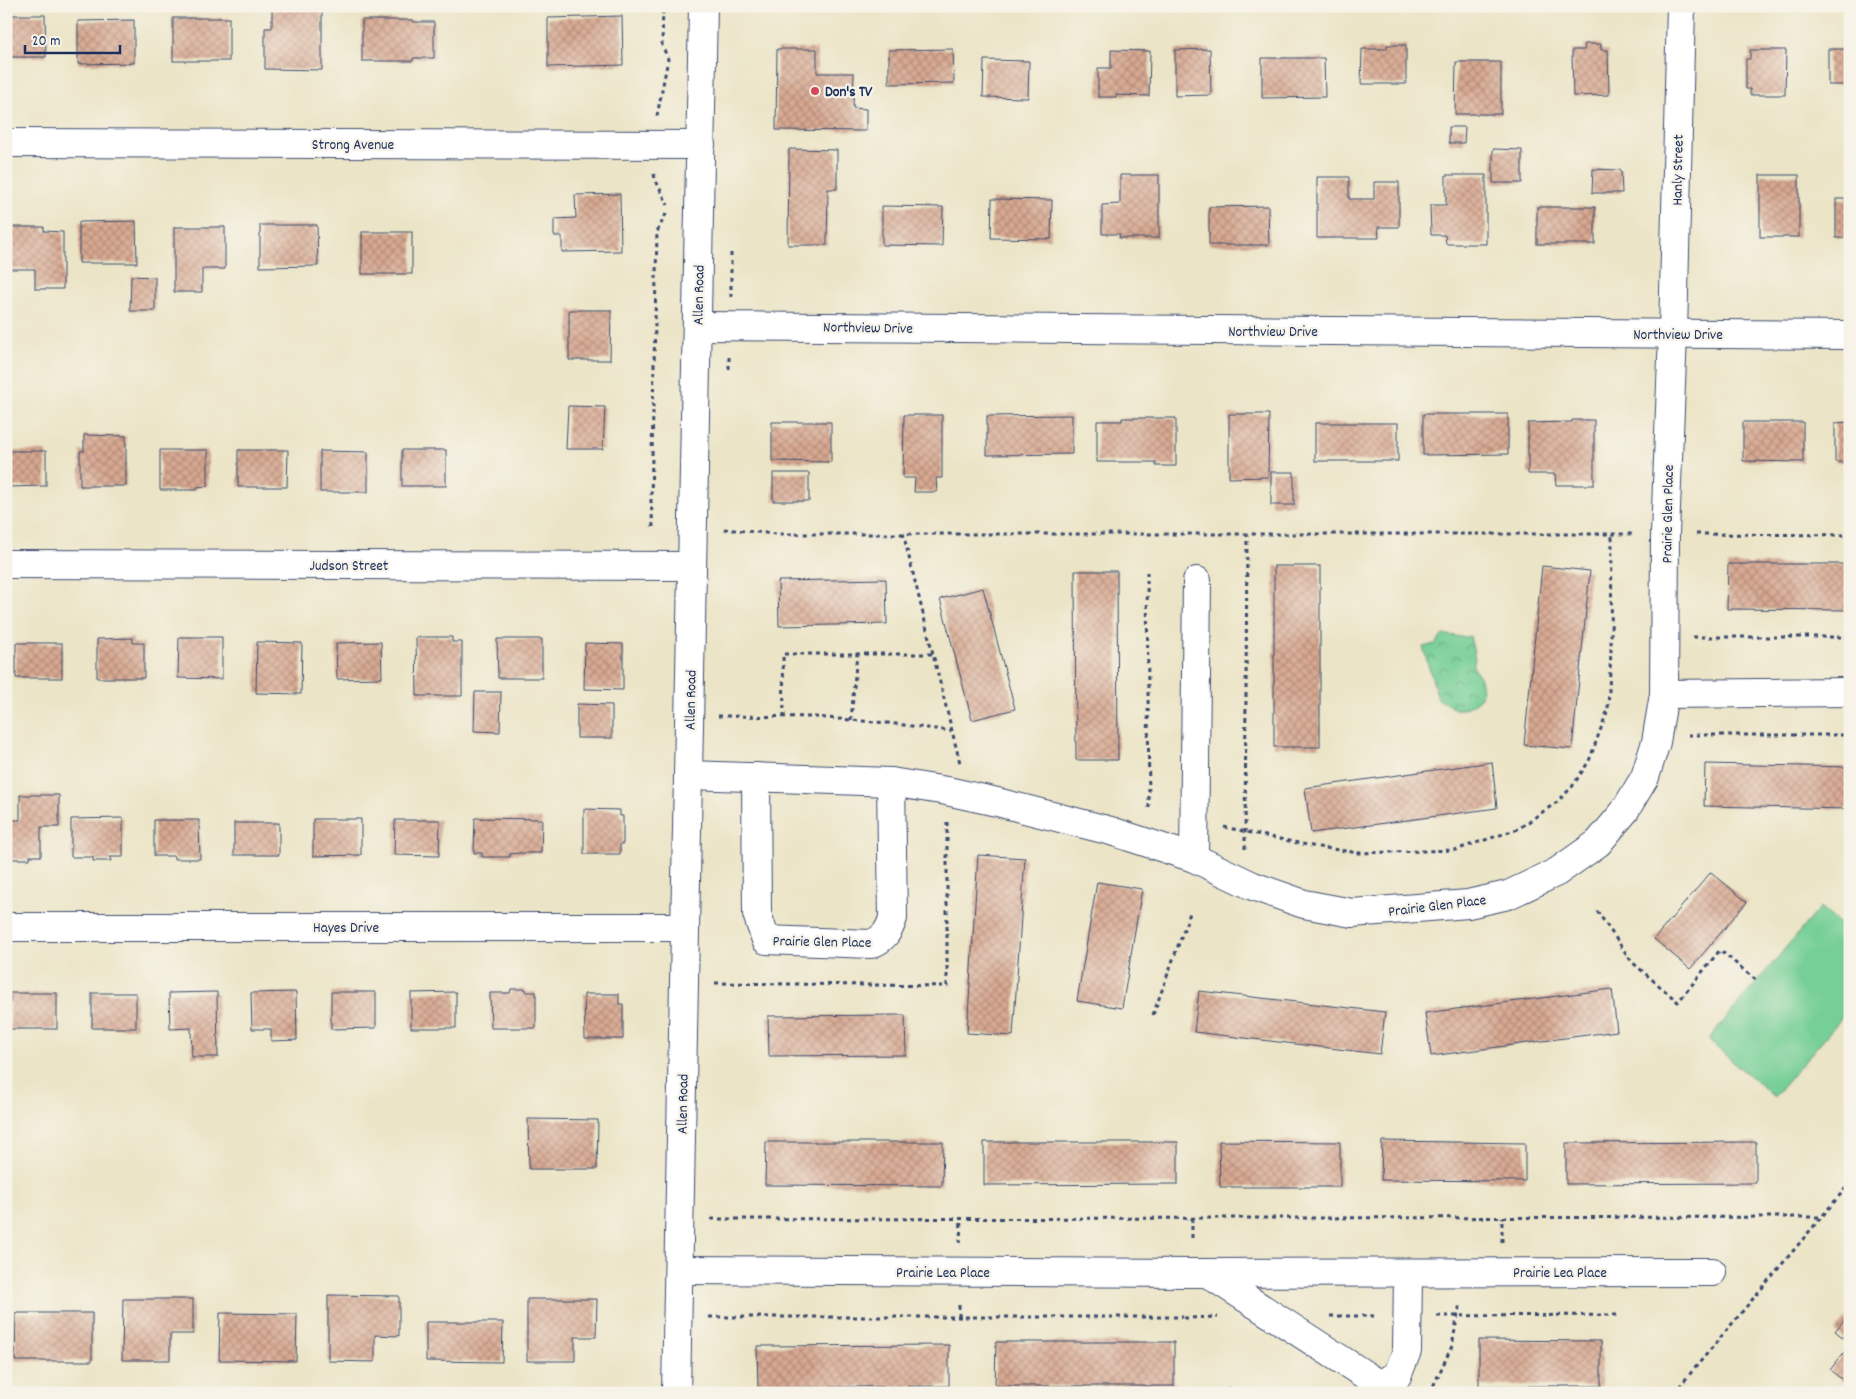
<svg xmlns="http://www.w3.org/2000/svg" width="1856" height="1399" font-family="Dekko,sans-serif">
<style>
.park{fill:url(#park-crowns);stroke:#487f7a}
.pitch{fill:#76cf96;stroke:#487f7a}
.building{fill:url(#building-cross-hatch)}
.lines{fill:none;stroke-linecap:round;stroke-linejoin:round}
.minor-casing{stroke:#3a4a6e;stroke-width:30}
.path{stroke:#3a4a6e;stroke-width:3;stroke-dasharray:4 4;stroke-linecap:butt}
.minor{stroke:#fff;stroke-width:28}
.poi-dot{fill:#d1495b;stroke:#f7f3e8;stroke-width:2}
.labels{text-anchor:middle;stroke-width:4.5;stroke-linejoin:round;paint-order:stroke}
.poi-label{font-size:15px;font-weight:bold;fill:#1b2f5e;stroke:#f7f3e8;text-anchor:start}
.street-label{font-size:15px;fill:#1b2f5e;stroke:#f7f3e8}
</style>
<defs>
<pattern id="park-crowns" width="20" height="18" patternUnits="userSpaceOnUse" patternTransform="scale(1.25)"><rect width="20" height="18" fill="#76cf96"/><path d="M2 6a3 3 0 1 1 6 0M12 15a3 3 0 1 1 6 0" fill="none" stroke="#60a87e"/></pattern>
<pattern id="building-cross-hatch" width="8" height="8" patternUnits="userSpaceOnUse" patternTransform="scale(1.25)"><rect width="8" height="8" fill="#d9a991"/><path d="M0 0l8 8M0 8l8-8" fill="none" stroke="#af8a7a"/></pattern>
</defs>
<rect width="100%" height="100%" fill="#f7f3e8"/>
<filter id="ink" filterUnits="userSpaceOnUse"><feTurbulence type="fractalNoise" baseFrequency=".02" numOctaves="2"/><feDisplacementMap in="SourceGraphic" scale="10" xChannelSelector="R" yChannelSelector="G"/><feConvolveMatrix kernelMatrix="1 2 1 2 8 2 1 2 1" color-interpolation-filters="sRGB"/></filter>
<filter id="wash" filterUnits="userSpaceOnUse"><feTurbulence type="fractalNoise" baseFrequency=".0096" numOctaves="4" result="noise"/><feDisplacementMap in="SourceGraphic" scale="20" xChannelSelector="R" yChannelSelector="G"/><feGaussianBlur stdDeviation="1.12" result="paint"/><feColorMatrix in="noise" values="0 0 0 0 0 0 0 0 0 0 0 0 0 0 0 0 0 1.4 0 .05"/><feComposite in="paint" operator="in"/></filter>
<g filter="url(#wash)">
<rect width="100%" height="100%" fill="#ebe4c6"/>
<path class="park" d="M 1443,635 C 1452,634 1460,639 1470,636 L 1475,659 L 1473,665 L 1475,671 L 1480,676 L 1482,692 L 1481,697 L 1473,704 L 1463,709 L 1455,709 L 1438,699 L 1423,647 L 1435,644 Z"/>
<polygon class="pitch" points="1820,907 1850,933 1850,1008 1774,1097 1708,1040"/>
<g id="blocks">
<g class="building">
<polygon points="272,6 322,6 322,70 265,69 265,28 272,28"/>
<polygon points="6,15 45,15 46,57 6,57"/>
<polygon points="622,16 623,65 548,67 548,18"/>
<rect x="173" y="18" width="56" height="43"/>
<polygon points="134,20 134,63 78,64 78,21"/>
<polygon points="362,20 413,20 413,22 434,22 434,58 413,58 413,61 362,61"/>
<polygon points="1585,44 1601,44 1601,50 1608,50 1609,95 1573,96 1572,50 1584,50"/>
<polygon points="1387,45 1406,45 1406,84 1361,84 1362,49 1387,49"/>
<polygon points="777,49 817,49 817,73 854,73 853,108 866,109 866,131 776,130"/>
<polygon points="953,49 954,83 889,84 889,50"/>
<polygon points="1210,49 1211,95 1175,96 1175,50"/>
<rect x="1828" y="49" width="22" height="36"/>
<polygon points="1111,50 1150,51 1149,96 1116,95 1116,97 1098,97 1098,68 1111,68"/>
<polygon points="1750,50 1786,50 1785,95 1750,95 1750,89 1746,89 1746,59 1750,59"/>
<polygon points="1262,58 1324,58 1325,97 1262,98"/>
<polygon points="984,60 1029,61 1028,98 983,97"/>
<polygon points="1456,62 1501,62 1501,114 1455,114"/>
<polygon points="1449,127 1465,127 1464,143 1449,143"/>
<polygon points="789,149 837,150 837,189 828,189 827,245 788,245"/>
<polygon points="1493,149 1522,150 1522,183 1493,183"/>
<polygon points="1593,169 1621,170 1622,193 1592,193"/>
<polygon points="1120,175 1159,175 1159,238 1119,238 1120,234 1102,234 1102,205 1120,204"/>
<polygon points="1446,175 1486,175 1486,244 1446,244 1445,235 1431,235 1430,205 1446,205"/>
<rect x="1760" y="175" width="39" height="62"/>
<polygon points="1317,177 1349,177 1349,199 1374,199 1374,182 1399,182 1399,227 1378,227 1379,238 1317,238"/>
<polygon points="620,194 621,251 562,252 562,236 554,236 554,219 576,218 575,195"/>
<polygon points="992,199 1052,200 1051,239 991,238"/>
<rect x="1836" y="199" width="14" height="39"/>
<polygon points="882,206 943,207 942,246 882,245"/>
<polygon points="1268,206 1269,245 1209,245 1209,207"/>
<rect x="1537" y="207" width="58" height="37"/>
<polygon points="136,221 137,263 79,263 79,222"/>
<polygon points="260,225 317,225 318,266 260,267"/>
<polygon points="6,227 44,227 44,231 63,232 63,289 35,289 35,269 6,269"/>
<polygon points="174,227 225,227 225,269 202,269 202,292 174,292"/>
<rect x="362" y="232" width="50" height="42"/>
<polygon points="131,276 155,277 155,311 130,311"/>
<polygon points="569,310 611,310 610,360 569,360"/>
<polygon points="568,406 605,407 603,449 566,449"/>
<polygon points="1229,414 1269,414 1268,477 1229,478"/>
<polygon points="1423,414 1508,414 1508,454 1423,455"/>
<polygon points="904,415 942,415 942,478 936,478 937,492 914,492 915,478 903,478"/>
<polygon points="1072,415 1072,454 987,455 987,416"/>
<polygon points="1122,418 1176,418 1176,466 1156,466 1156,462 1097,462 1097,421 1122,421"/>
<polygon points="1572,420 1594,420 1594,485 1556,485 1555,474 1528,474 1528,423 1572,422"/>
<polygon points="772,422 831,422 831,462 772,461"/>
<polygon points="1743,422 1803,422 1803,462 1743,461"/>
<polygon points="1850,422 1850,462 1835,462 1835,423"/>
<rect x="1315" y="423" width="83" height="38"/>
<polygon points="84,435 126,436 126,486 80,486 80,451 84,451"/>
<polygon points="160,450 208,450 208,486 197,487 197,490 160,490"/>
<polygon points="238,450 288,450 287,487 238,487"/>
<rect x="402" y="450" width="44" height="36"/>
<polygon points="6,451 46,451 46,486 6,487"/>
<polygon points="320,451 368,452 368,492 320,492"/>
<rect x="1271" y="472" width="23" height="33"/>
<rect x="773" y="473" width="36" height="28"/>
<polygon points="1728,564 1850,564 1850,610 1727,609"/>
<rect x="1274" y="566" width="46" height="181"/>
<polygon points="1542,566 1590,571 1572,749 1524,745"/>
<polygon points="1075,571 1117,571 1118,760 1076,760"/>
<polygon points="886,579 887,624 779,626 778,581"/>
<polygon points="983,588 1015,709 972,720 940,599"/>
<polygon points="179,637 222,637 222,679 178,678"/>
<polygon points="416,637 452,637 452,642 462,642 462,696 417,696"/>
<polygon points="133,638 133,643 144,643 144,678 97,678 97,639"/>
<polygon points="497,639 542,639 542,678 498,678"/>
<polygon points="257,642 302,643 301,694 256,693"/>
<polygon points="381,642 382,678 337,679 336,643"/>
<rect x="16" y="643" width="46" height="35"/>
<polygon points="585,643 623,644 623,690 584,689"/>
<polygon points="475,692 501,692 500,732 474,731"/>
<polygon points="577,704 612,705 612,738 577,738"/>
<polygon points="1492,762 1497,808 1311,833 1305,788"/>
<polygon points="1705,764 1850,767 1850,809 1704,806"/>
<polygon points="20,795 59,795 59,827 41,827 41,856 30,856 30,859 6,859 6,820 20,820"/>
<polygon points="584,809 620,810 620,816 623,816 623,844 620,844 620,854 584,854"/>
<polygon points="123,818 123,857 110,857 111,861 93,861 93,857 71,857 71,819"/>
<polygon points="475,818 542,819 541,853 520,853 510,854 510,857 482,857 482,853 474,853"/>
<polygon points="313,819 361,819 361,855 313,856"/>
<polygon points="154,820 199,820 200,859 174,859 174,856 154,856"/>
<polygon points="395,820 440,820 439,856 394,855"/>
<rect x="234" y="823" width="45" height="32"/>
<polygon points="978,855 1025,858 1013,1036 967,1033"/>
<polygon points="1711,872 1747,902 1690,969 1654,939"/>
<polygon points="1097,882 1142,889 1122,1008 1077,1001"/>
<polygon points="511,989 526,989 526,992 536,992 536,1028 491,1028 490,993 510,993"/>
<polygon points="1612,989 1617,1031 1431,1056 1425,1013"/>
<polygon points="1199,991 1385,1012 1380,1054 1194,1032"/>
<polygon points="217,992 218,1057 192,1057 191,1028 170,1029 169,993"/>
<polygon points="296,992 297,1040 271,1041 271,1029 252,1029 251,993"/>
<polygon points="331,992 376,992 376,1028 331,1029"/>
<polygon points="456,992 456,1028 411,1028 411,993"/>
<rect x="10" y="993" width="47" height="36"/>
<rect x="92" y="993" width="44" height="35"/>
<polygon points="584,994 619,994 619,1004 623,1004 623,1039 585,1039"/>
<polygon points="905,1015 906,1055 769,1056 768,1016"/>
<polygon points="528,1119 598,1120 597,1169 529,1169"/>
<polygon points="1219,1141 1340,1142 1340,1187 1220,1187"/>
<polygon points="1382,1141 1525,1143 1525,1181 1381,1180"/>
<polygon points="766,1142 943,1142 942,1186 765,1185"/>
<polygon points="984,1142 1178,1142 1178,1184 984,1185"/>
<polygon points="1756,1142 1756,1183 1566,1184 1566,1143"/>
<polygon points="328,1295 399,1296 399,1336 375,1335 375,1362 328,1361"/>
<polygon points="123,1299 193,1299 193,1334 170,1334 170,1360 122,1360"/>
<polygon points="527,1299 597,1299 596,1337 575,1337 575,1361 527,1361"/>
<polygon points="16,1313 92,1313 92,1361 15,1361"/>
<polygon points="220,1313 297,1314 296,1361 219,1360"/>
<polygon points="1850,1313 1850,1343 1835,1331"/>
<polygon points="426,1322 503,1322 502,1362 426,1361"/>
<polygon points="1479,1340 1601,1341 1601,1386 1479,1386"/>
<polygon points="996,1342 1174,1342 1174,1386 995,1386"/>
<polygon points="949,1345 949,1386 758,1388 757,1346"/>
<polygon points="1850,1345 1850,1386 1830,1370"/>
<polygon points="1228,1387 1237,1393 1225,1393"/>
</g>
</g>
</g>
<g filter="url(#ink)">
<use href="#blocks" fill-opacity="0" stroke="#3a4a6e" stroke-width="1"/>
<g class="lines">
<defs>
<g id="minor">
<polyline points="6,143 701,145"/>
<polyline points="697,326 1850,335"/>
<polyline points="6,564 692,566"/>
<polyline points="1664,694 1850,692"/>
<polyline points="688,775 891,782 947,791 997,802 1111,831 1194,858 1253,886 1304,904 1352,913 1468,904 1508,895 1557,872 1598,843 1624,812 1645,777 1656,742 1664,694 1665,534 1673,334 1681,6"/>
<path d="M 756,777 L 757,914 L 766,940 L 871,944 C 884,939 889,931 893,918 L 891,782"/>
<polyline points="1194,858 1197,581"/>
<polyline points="6,927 685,927"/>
<polyline points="679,1270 1193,1273 1712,1272"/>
<polyline points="1207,1273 1379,1384 1397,1376 1407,1351 1408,1273"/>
<polyline points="676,1393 703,6"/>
</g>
</defs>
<use href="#minor" class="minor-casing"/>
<g class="path">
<polyline points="657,116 668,59 662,45 663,6"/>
<polyline points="654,174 655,179 668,205"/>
<polyline points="731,297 731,253"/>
<polyline points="729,369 729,355"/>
<polyline points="653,527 651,501 657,232 668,210"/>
<polyline points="724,529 777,534 1635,534"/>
<polyline points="903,533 960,763"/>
<polyline points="1696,534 1850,535"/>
<polyline points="1147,572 1149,811"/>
<polyline points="1693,637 1850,637"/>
<polyline points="718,716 815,717 887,723 951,731"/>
<polyline points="784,717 783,654 932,654"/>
<polyline points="851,720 857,653"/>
<polyline points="1688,735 1850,735"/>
<polyline points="1224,827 1312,846 1359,853 1455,850 1518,829 1557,802 1572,787 1589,761 1608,709 1611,651 1612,534"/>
<polyline points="1245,849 1247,535"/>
<polyline points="1597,911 1632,962 1678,1002 1720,950 1757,981"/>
<polyline points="715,983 947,986 947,821"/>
<polyline points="1153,1015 1191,910"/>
<polyline points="1192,1218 1192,1242"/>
<polyline points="711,1219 1821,1217"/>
<polyline points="1502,1242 1502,1217"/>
<polyline points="960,1243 961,1218"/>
<polyline points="1330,1316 1378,1316"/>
<polyline points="1437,1316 1620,1315"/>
<polyline points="709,1317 1183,1317"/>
<polyline points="959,1317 959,1301"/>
<polyline points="1184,1318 1218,1317"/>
<polyline points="1430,1393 1452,1346 1460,1303"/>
<polyline points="1674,1393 1850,1183"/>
</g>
<use href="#minor" class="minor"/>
</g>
</g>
<circle class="poi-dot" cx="815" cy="91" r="5"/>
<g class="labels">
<g class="poi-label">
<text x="825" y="96">Don's TV</text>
</g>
<g class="street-label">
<text x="353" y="149">Strong Avenue</text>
<text transform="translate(1677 170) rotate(-89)" y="5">Hanly Street</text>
<text transform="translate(698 295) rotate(-89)" y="5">Allen Road</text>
<text transform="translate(868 327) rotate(1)" y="5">Northview Drive</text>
<text x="1273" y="336">Northview Drive</text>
<text x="1678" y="339">Northview Drive</text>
<text transform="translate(1667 514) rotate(-89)" y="5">Prairie Glen Place</text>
<text x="349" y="570">Judson Street</text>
<text transform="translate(690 700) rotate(-89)" y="5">Allen Road</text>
<text transform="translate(1437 905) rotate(-7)" y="5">Prairie Glen Place</text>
<text x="346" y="932">Hayes Drive</text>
<text transform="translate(822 941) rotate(1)" y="5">Prairie Glen Place</text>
<text transform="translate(682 1104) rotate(-89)" y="5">Allen Road</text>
<text x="943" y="1277">Prairie Lea Place</text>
<text x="1560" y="1277">Prairie Lea Place</text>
</g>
</g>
<rect width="1856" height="1399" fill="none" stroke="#f7f3e8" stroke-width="25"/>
<path d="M25 45v8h95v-8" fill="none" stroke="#1b2f5e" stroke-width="2.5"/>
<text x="32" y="45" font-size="15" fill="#1b2f5e" stroke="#f7f3e8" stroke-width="4" paint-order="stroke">20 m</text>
</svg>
